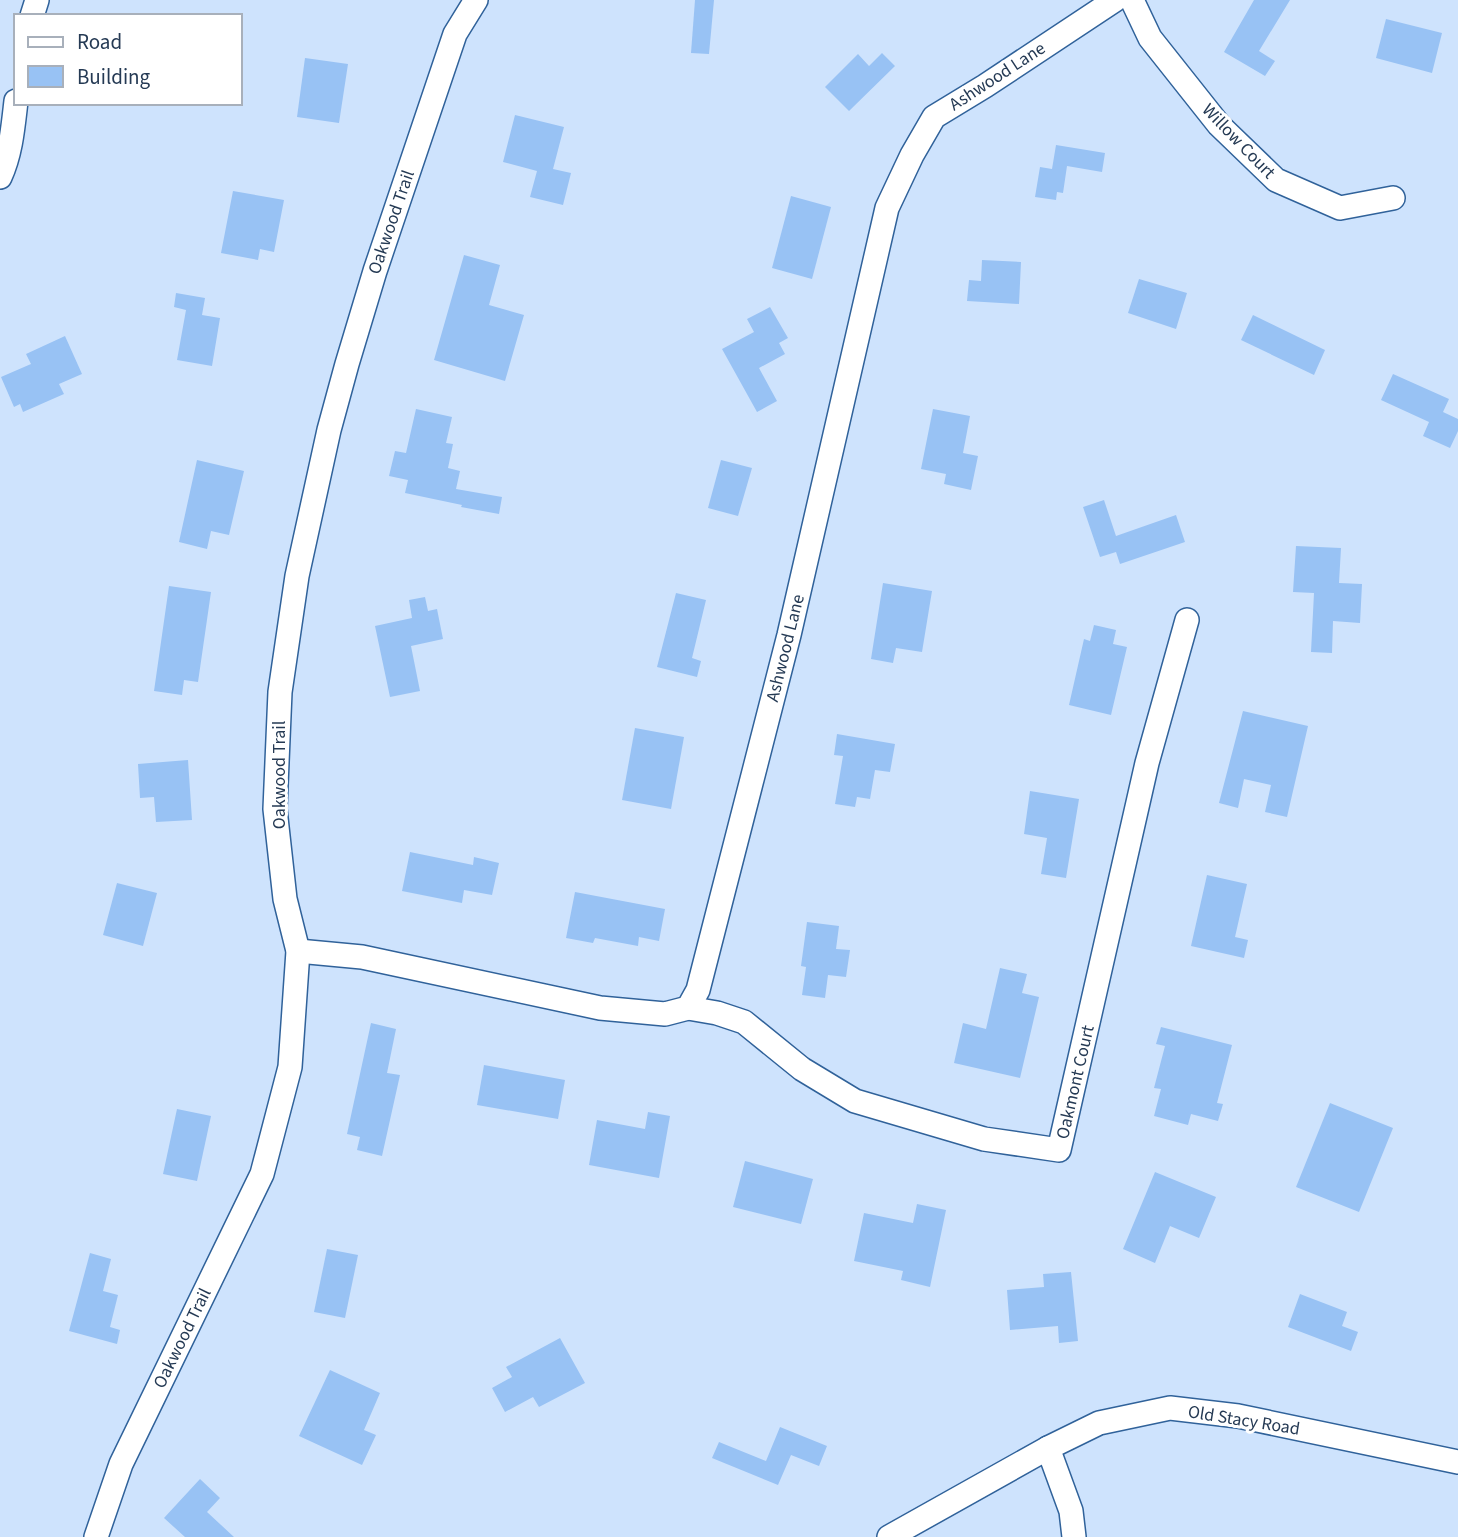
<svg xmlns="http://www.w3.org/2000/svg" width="1458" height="1537" font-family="'Source Sans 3',sans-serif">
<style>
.building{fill:#98c2f4}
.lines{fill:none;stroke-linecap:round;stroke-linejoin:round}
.minor-casing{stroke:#30629a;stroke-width:26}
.minor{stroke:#fff;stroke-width:23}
.labels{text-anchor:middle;stroke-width:6;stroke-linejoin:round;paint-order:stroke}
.street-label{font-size:18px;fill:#253a54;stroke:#fff}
</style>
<rect width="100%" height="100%" fill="#cee3fd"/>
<g class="building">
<polygon points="695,0 714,0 709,54 691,53"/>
<polygon points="1254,0 1290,0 1259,51 1275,61 1265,76 1224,52"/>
<polygon points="1386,19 1442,33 1432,73 1376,58"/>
<polygon points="882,53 895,66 849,111 825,87 858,54 869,66"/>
<polygon points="305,58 348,64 339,123 297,117"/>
<polygon points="515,115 564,127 553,169 571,173 563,205 530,197 537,171 503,162"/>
<polygon points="1056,145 1105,153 1102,172 1067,166 1063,193 1057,192 1056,200 1035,197 1040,167 1052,169"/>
<polygon points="233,191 284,200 274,252 260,249 258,260 221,253"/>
<polygon points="791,196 831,207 812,279 772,268"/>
<polygon points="464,255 500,265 489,305 524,315 505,381 434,360"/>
<polygon points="982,260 1021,262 1019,304 967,301 969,280 981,281"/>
<polygon points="1139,279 1187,293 1176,329 1128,313"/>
<polygon points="176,293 205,298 202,315 220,318 212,366 177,360 186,310 174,307"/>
<polygon points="770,307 788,338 779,343 785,354 759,368 777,401 757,412 722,349 754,332 747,319"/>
<polygon points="1253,315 1325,350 1314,375 1241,340"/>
<polygon points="65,336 82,374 59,384 64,394 23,412 20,404 14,407 1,377 31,364 26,354"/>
<polygon points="1393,374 1449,399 1443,412 1458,419 1458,431 1450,448 1423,436 1429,422 1381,400"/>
<polygon points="416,409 452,417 446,443 453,444 448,468 460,471 456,489 502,497 499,514 461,507 462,505 405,493 408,480 389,476 395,451 406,453"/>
<polygon points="933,409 970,416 963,453 978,456 971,490 944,484 946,474 921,469"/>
<polygon points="197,460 244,471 229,535 211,531 207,549 179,542"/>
<polygon points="721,460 752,468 738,516 708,508"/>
<polygon points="1104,500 1116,536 1176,515 1185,542 1120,564 1116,552 1100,557 1083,507"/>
<polygon points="1296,546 1341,548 1339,583 1362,584 1360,623 1333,621 1332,653 1311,652 1314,593 1293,592"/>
<polygon points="883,583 932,591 922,652 896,648 893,663 871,659"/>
<polygon points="169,586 211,592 198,682 184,680 182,695 154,691"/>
<polygon points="676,593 706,600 692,658 701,661 697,677 657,667"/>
<polygon points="425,597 428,611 437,609 443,639 411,646 420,691 390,697 375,626 412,618 409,600"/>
<polygon points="1094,625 1116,630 1113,644 1127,647 1111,715 1069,705 1084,639 1090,641"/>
<polygon points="1243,711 1308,726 1287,817 1265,812 1271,785 1244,779 1238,808 1219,803"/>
<polygon points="635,728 684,737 671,809 622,800"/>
<polygon points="837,734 895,744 890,772 875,770 870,799 857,797 855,807 835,804 843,756 834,755"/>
<polygon points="188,760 192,820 156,822 154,797 140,798 138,764"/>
<polygon points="1030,791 1079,799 1066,878 1041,874 1047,838 1024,834"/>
<polygon points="410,852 473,865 474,857 499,863 492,895 464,890 462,903 402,891"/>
<polygon points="1207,875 1247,884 1235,937 1248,940 1244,958 1191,946"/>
<polygon points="117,883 157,893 143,946 103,935"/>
<polygon points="575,892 665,909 659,941 639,937 638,946 595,938 593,943 566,938"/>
<polygon points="807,922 839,926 836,949 850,950 846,977 828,975 825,998 802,995 806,967 801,966"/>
<polygon points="1000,968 1027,974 1022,993 1039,997 1020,1078 954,1063 963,1023 986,1029"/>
<polygon points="371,1023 396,1029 387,1073 400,1075 382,1156 357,1150 360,1137 347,1134"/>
<polygon points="1161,1027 1232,1045 1217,1103 1223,1104 1218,1121 1191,1114 1188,1125 1154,1116 1161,1089 1154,1088 1165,1046 1156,1044"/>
<polygon points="484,1065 565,1080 558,1119 477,1105"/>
<polygon points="1330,1103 1393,1128 1359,1212 1296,1187"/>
<polygon points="177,1109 211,1116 197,1181 163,1174"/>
<polygon points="648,1112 670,1116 659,1178 589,1165 597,1120 645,1129"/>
<polygon points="745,1161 813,1179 801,1224 733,1207"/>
<polygon points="1155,1172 1216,1197 1199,1238 1170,1226 1155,1263 1123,1249"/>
<polygon points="917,1204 946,1210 930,1287 901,1280 903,1271 854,1261 864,1213 913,1223"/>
<polygon points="327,1249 358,1255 345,1318 314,1312"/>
<polygon points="90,1253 111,1259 103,1291 118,1295 110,1327 120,1330 117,1344 69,1331"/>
<polygon points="1071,1272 1078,1341 1059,1343 1058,1326 1010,1330 1007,1290 1044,1287 1043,1274"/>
<polygon points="1300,1294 1347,1312 1342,1326 1358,1332 1351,1351 1288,1327"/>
<polygon points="560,1338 585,1383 539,1407 533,1397 505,1412 492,1388 512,1377 506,1367"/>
<polygon points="330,1370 380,1393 364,1430 376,1435 362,1465 299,1436"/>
<polygon points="780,1427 827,1446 819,1466 791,1455 778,1485 712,1458 719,1442 766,1461"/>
<polygon points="200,1479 220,1498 207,1512 234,1537 185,1537 164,1518"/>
</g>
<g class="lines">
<defs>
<g id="minor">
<polyline points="1132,0 1150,38 1219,125 1276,180 1340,208 1393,198"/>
<polyline points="32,16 37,0"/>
<path d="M 0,177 C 11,153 13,127 16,101"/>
<polyline points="298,951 362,957 600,1008 665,1014 688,1008 698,990 789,635 887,208 912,155 934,117 985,86 1115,0"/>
<polyline points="688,1008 717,1013 744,1022 802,1069 855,1101 984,1139 1059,1150 1147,763 1187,620"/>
<polyline points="1048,1448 1071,1511 1074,1537"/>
<polyline points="96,1537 121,1464 262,1174 290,1067 298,951 285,899 275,809 280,692 297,576 329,430 347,364 375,271 455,34 476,0"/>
<polyline points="889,1537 1048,1448 1099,1423 1170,1408 1238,1416 1458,1462"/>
</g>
</defs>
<use href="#minor" class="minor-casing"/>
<use href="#minor" class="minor"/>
</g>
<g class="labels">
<g class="street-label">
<text transform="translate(997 76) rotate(-33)" y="6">Ashwood Lane</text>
<text transform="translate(1239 141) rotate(46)" y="6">Willow Court</text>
<text transform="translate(391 222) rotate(-71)" y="6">Oakwood Trail</text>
<text transform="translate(785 648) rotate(-76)" y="6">Ashwood Lane</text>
<text transform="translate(279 775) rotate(-90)" y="6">Oakwood Trail</text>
<text transform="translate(1075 1082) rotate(-77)" y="6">Oakmont Court</text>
<text transform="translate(182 1338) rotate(-64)" y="6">Oakwood Trail</text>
<text transform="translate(1244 1420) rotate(9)" y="6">Old Stacy Road</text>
</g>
</g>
<rect x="14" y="14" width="228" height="91" fill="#ffffff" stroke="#a8b0bb" stroke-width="2"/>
<rect x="28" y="37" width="35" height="10" fill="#ffffff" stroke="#a8b0bb" stroke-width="2"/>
<text x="77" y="49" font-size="21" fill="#253a54">Road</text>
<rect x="28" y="66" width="35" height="21" fill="#98c2f4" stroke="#a8b0bb" stroke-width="2"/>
<text x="77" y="84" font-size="21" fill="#253a54">Building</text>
</svg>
